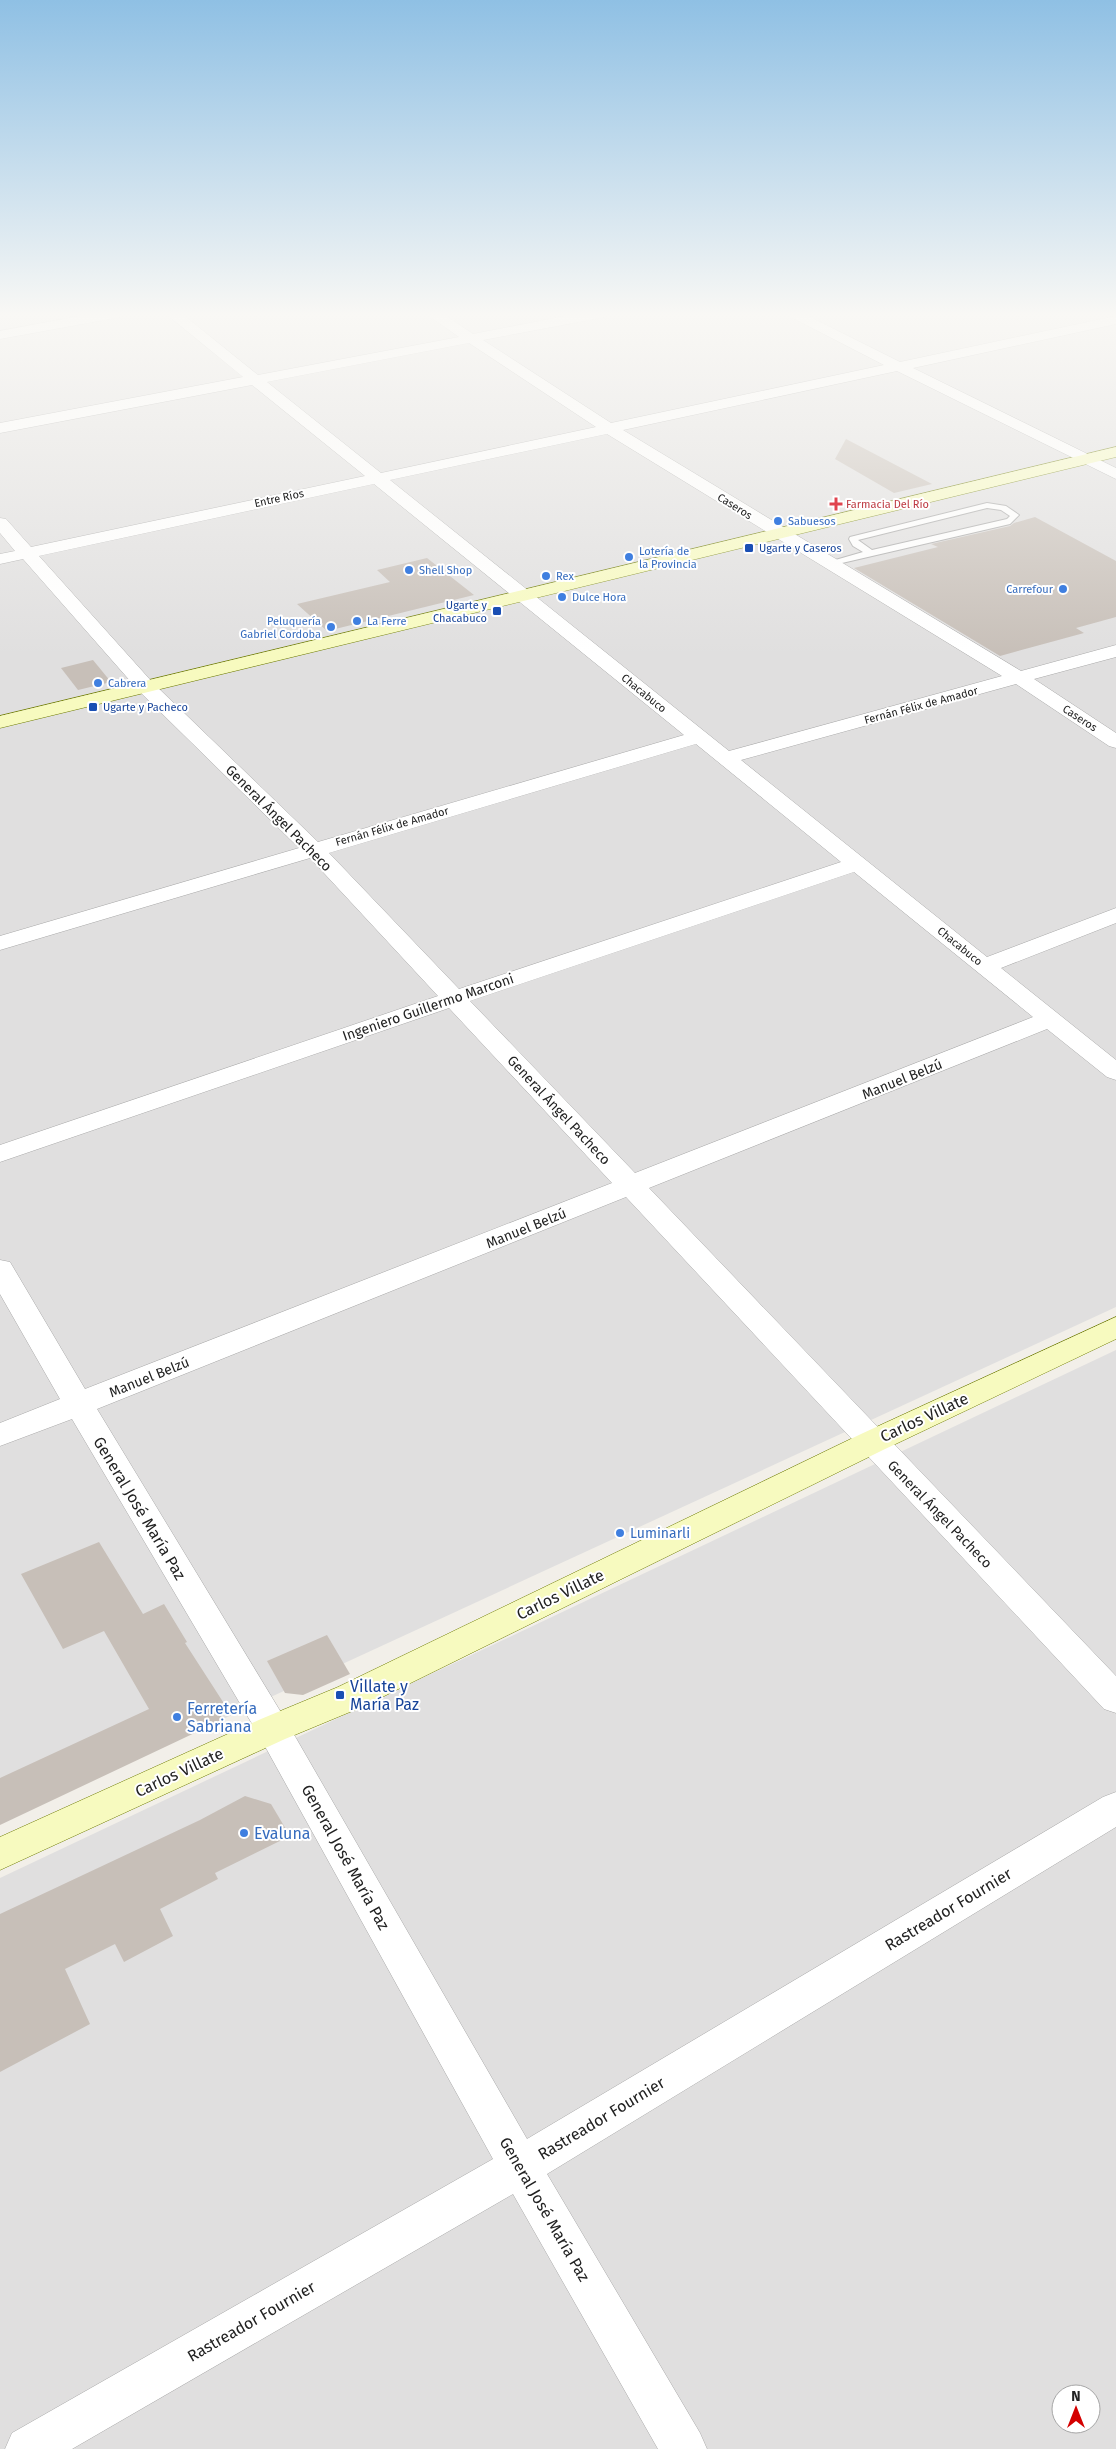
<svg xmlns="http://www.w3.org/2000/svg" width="1116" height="2449" font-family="'Fira Sans',sans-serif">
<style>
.residential{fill:#e0dfdf;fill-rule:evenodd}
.building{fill:#c7bfb8}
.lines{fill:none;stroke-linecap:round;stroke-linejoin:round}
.lane-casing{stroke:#a9a9a9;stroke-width:2}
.street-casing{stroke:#a9a9a9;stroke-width:1}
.secondary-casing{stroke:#707d05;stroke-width:1}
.lane{fill:#fff;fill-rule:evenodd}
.street{fill:#fff;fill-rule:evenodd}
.secondary{fill:#f7fabf;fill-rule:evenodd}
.health-dot{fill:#e0444e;stroke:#fff;stroke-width:2}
.shop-dot{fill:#3f7fe0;stroke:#fff;stroke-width:2}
.transit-dot{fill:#1a4fb4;stroke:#fff;stroke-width:2}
.labels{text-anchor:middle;stroke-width:4;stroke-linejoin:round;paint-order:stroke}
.far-street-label{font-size:11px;fill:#222;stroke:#fff}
.far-health-label{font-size:11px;fill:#be3a42;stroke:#fff;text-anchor:start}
.far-shop-label{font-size:11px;fill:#366cbe;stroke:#fff;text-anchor:start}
.far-transit-label{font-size:11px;fill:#164399;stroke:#fff;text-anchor:start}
.street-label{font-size:14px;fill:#222;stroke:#fff}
.shop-label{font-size:14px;fill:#366cbe;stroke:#fff;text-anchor:start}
.near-street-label{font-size:16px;fill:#222;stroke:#fff}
.near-transit-label{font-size:16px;fill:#164399;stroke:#fff;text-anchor:start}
.near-shop-label{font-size:16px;fill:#366cbe;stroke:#fff;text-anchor:start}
</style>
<rect width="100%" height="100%" fill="#f2efe9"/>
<g class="residential">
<polygon points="0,313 1116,313 1116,1307 0,1822"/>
<path d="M 1116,1350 L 1116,2449 L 0,2449 L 0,1878 ZM 1061,2394 L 1091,2394 L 1091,2424 L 1061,2424 Z"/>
</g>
<g class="building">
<polygon points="846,439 932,484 894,493 835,459"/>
<polygon points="1035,517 1116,561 1116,617 1076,628 1084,633 1000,656 854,568 938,547 931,544 1010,526 1014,523"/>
<polygon points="427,558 474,595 327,631 297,604 390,582 377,570"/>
<polygon points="93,660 111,682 78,690 61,668"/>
<polygon points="99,1542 143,1614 164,1604 187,1642 185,1643 225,1705 220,1721 0,1825 0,1778 149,1709 104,1631 63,1649 21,1574"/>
<polygon points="327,1635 350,1674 303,1695 285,1693 267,1661"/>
<polygon points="245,1796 271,1804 290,1836 215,1873 218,1879 160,1909 173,1936 124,1962 115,1944 65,1969 90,2024 0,2072 0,1914 200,1820"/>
</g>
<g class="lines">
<defs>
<path id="lane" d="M 987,503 L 1006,506 L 1019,515 L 1010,524 L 829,566 L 825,563 L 863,552 L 853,546 L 849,539 L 850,537 ZM 987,508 L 1001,510 L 1010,516 L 1007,519 L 872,550 L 858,540 Z"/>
<g id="street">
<polygon points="96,313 128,313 121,317 0,339 0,331"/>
<path d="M 165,313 L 181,313 L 258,375 L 459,337 L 425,313 L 442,313 L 473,334 L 581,313 L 612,313 L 605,317 L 483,340 L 611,423 L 884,365 L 783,313 L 802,313 L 900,362 L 1116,316 L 1116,324 L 913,368 L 1116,468 L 1116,479 L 897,371 L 623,430 L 1021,671 L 1116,645 L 1116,657 L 1034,679 L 1116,733 L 1116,748 L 1109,746 L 1016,684 L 741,760 L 987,957 L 1116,908 L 1116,923 L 1001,968 L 1116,1060 L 1116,1080 L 1107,1077 L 1047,1029 L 649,1188 L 1116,1676 L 1116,1713 L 1104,1709 L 626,1197 L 97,1409 L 285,1719 L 527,2139 L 1103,1797 L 1116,1792 L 1116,1827 L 547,2174 L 700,2433 L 707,2449 L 658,2449 L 513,2194 L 72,2449 L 5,2449 L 12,2433 L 493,2159 L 261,1739 L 72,1419 L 0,1446 L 0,1423 L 60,1399 L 0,1294 L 0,1260 L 10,1262 L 85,1389 L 612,1183 L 449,1008 L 0,1162 L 0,1145 L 438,996 L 310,858 L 0,950 L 0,936 L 299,848 L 139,691 L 23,559 L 0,564 L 0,554 L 15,551 L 0,533 L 0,518 L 6,519 L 31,547 L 365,476 L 252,385 L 0,433 L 0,423 L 243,377 ZM 469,343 L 596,427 L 381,473 L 267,382 ZM 607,434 L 1002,676 L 729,751 L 390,480 ZM 374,484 L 684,735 L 318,842 L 153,683 L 39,556 ZM 696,744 L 841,862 L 459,989 L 329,853 ZM 854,872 L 1033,1017 L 635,1173 L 470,1001 Z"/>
</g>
<g id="secondary">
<polygon points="1116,447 1116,457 0,728 0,716"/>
<polygon points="1116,1317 1116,1339 883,1450 362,1707 285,1739 0,1870 0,1837 261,1719 338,1687 861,1434"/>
</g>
</defs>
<use href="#lane" class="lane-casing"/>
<use href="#street" class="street-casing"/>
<use href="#secondary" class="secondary-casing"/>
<use href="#lane" class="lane"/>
<use href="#street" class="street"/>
<use href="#secondary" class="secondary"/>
</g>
<linearGradient id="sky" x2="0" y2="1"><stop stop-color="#8fc0e4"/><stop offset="0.48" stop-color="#f9f8f5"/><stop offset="1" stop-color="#f9f8f5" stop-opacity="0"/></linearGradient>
<rect width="1116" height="656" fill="url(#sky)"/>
<path class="health-dot" d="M833.5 496.5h5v5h5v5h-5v5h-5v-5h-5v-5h5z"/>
<g class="shop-dot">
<circle cx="778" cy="521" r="5"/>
<circle cx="629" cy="557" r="5"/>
<circle cx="409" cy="570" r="5"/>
<circle cx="546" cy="576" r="5"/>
<circle cx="1063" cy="589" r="5"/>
<circle cx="562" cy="597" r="5"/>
<circle cx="357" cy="621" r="5"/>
<circle cx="331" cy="627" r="5"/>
<circle cx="98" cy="683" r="5"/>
<circle cx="620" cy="1533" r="5"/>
<circle cx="177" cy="1717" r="5"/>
<circle cx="244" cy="1833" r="5"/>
</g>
<g class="transit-dot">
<rect x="744" y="543" width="10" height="10" rx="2.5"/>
<rect x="492" y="606" width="10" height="10" rx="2.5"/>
<rect x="88" y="702" width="10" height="10" rx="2.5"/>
<rect x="335" y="1690" width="10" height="10" rx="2.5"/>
</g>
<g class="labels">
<g class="far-street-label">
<text transform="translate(279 498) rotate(-12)" y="4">Entre Ríos</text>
<text transform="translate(735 506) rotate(32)" y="4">Caseros</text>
<text transform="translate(644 693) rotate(39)" y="4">Chacabuco</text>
<text transform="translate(921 705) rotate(-15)" y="4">Fernán Félix de Amador</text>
<text transform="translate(1080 718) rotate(33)" y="4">Caseros</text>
<text transform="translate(392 826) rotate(-16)" y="4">Fernán Félix de Amador</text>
<text transform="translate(960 946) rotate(39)" y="4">Chacabuco</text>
</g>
<g class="far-health-label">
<text x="846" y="508">Farmacia Del Río</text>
</g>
<g class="far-shop-label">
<text x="788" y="525">Sabuesos</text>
<text x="639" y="555">Lotería de<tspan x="639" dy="13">la Provincia</tspan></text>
<text x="419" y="574">Shell Shop</text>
<text x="556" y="580">Rex</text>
<text x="1053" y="593" text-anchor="end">Carrefour</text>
<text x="572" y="601">Dulce Hora</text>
<text x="321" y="625" text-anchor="end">Peluquería<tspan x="321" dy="13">Gabriel Cordoba</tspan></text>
<text x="367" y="625">La Ferre</text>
<text x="108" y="687">Cabrera</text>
</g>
<g class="far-transit-label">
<text x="759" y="552">Ugarte y Caseros</text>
<text x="487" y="609" text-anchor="end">Ugarte y<tspan x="487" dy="13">Chacabuco</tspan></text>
<text x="103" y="711">Ugarte y Pacheco</text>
</g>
<g class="street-label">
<text transform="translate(279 818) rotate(45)" y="5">General Ángel Pacheco</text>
<text transform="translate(428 1007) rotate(-19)" y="5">Ingeniero Guillermo Marconi</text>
<text transform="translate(902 1079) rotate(-22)" y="5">Manuel Belzú</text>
<text transform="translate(559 1110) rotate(47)" y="5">General Ángel Pacheco</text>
<text transform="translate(526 1228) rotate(-22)" y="5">Manuel Belzú</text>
<text transform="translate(149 1377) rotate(-22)" y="5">Manuel Belzú</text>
<text transform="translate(940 1514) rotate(46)" y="5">General Ángel Pacheco</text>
</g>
<g class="shop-label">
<text x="630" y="1538">Luminarli</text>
</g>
<g class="near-street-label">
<text transform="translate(924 1417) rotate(-25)" y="6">Carlos Villate</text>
<text transform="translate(140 1508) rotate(59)" y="6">General José María Paz</text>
<text transform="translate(560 1594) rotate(-26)" y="6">Carlos Villate</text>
<text transform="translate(179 1772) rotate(-25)" y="6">Carlos Villate</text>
<text transform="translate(346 1857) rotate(61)" y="6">General José María Paz</text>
<text transform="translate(948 1909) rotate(-31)" y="6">Rastreador Fournier</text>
<text transform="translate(601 2118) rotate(-31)" y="6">Rastreador Fournier</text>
<text transform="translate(545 2209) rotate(60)" y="6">General José María Paz</text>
<text transform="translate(251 2321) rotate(-30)" y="6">Rastreador Fournier</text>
</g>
<g class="near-transit-label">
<text x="350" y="1692">Villate y<tspan x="350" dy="18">María Paz</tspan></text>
</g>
<g class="near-shop-label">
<text x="187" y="1714">Ferretería<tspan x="187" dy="18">Sabriana</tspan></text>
<text x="254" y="1839">Evaluna</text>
</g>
</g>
<g transform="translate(1076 2409)"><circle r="24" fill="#ffffff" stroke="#a7a7a7"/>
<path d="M0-4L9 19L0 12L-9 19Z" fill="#d40000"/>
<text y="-8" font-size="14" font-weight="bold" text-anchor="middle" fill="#222222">N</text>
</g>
</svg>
